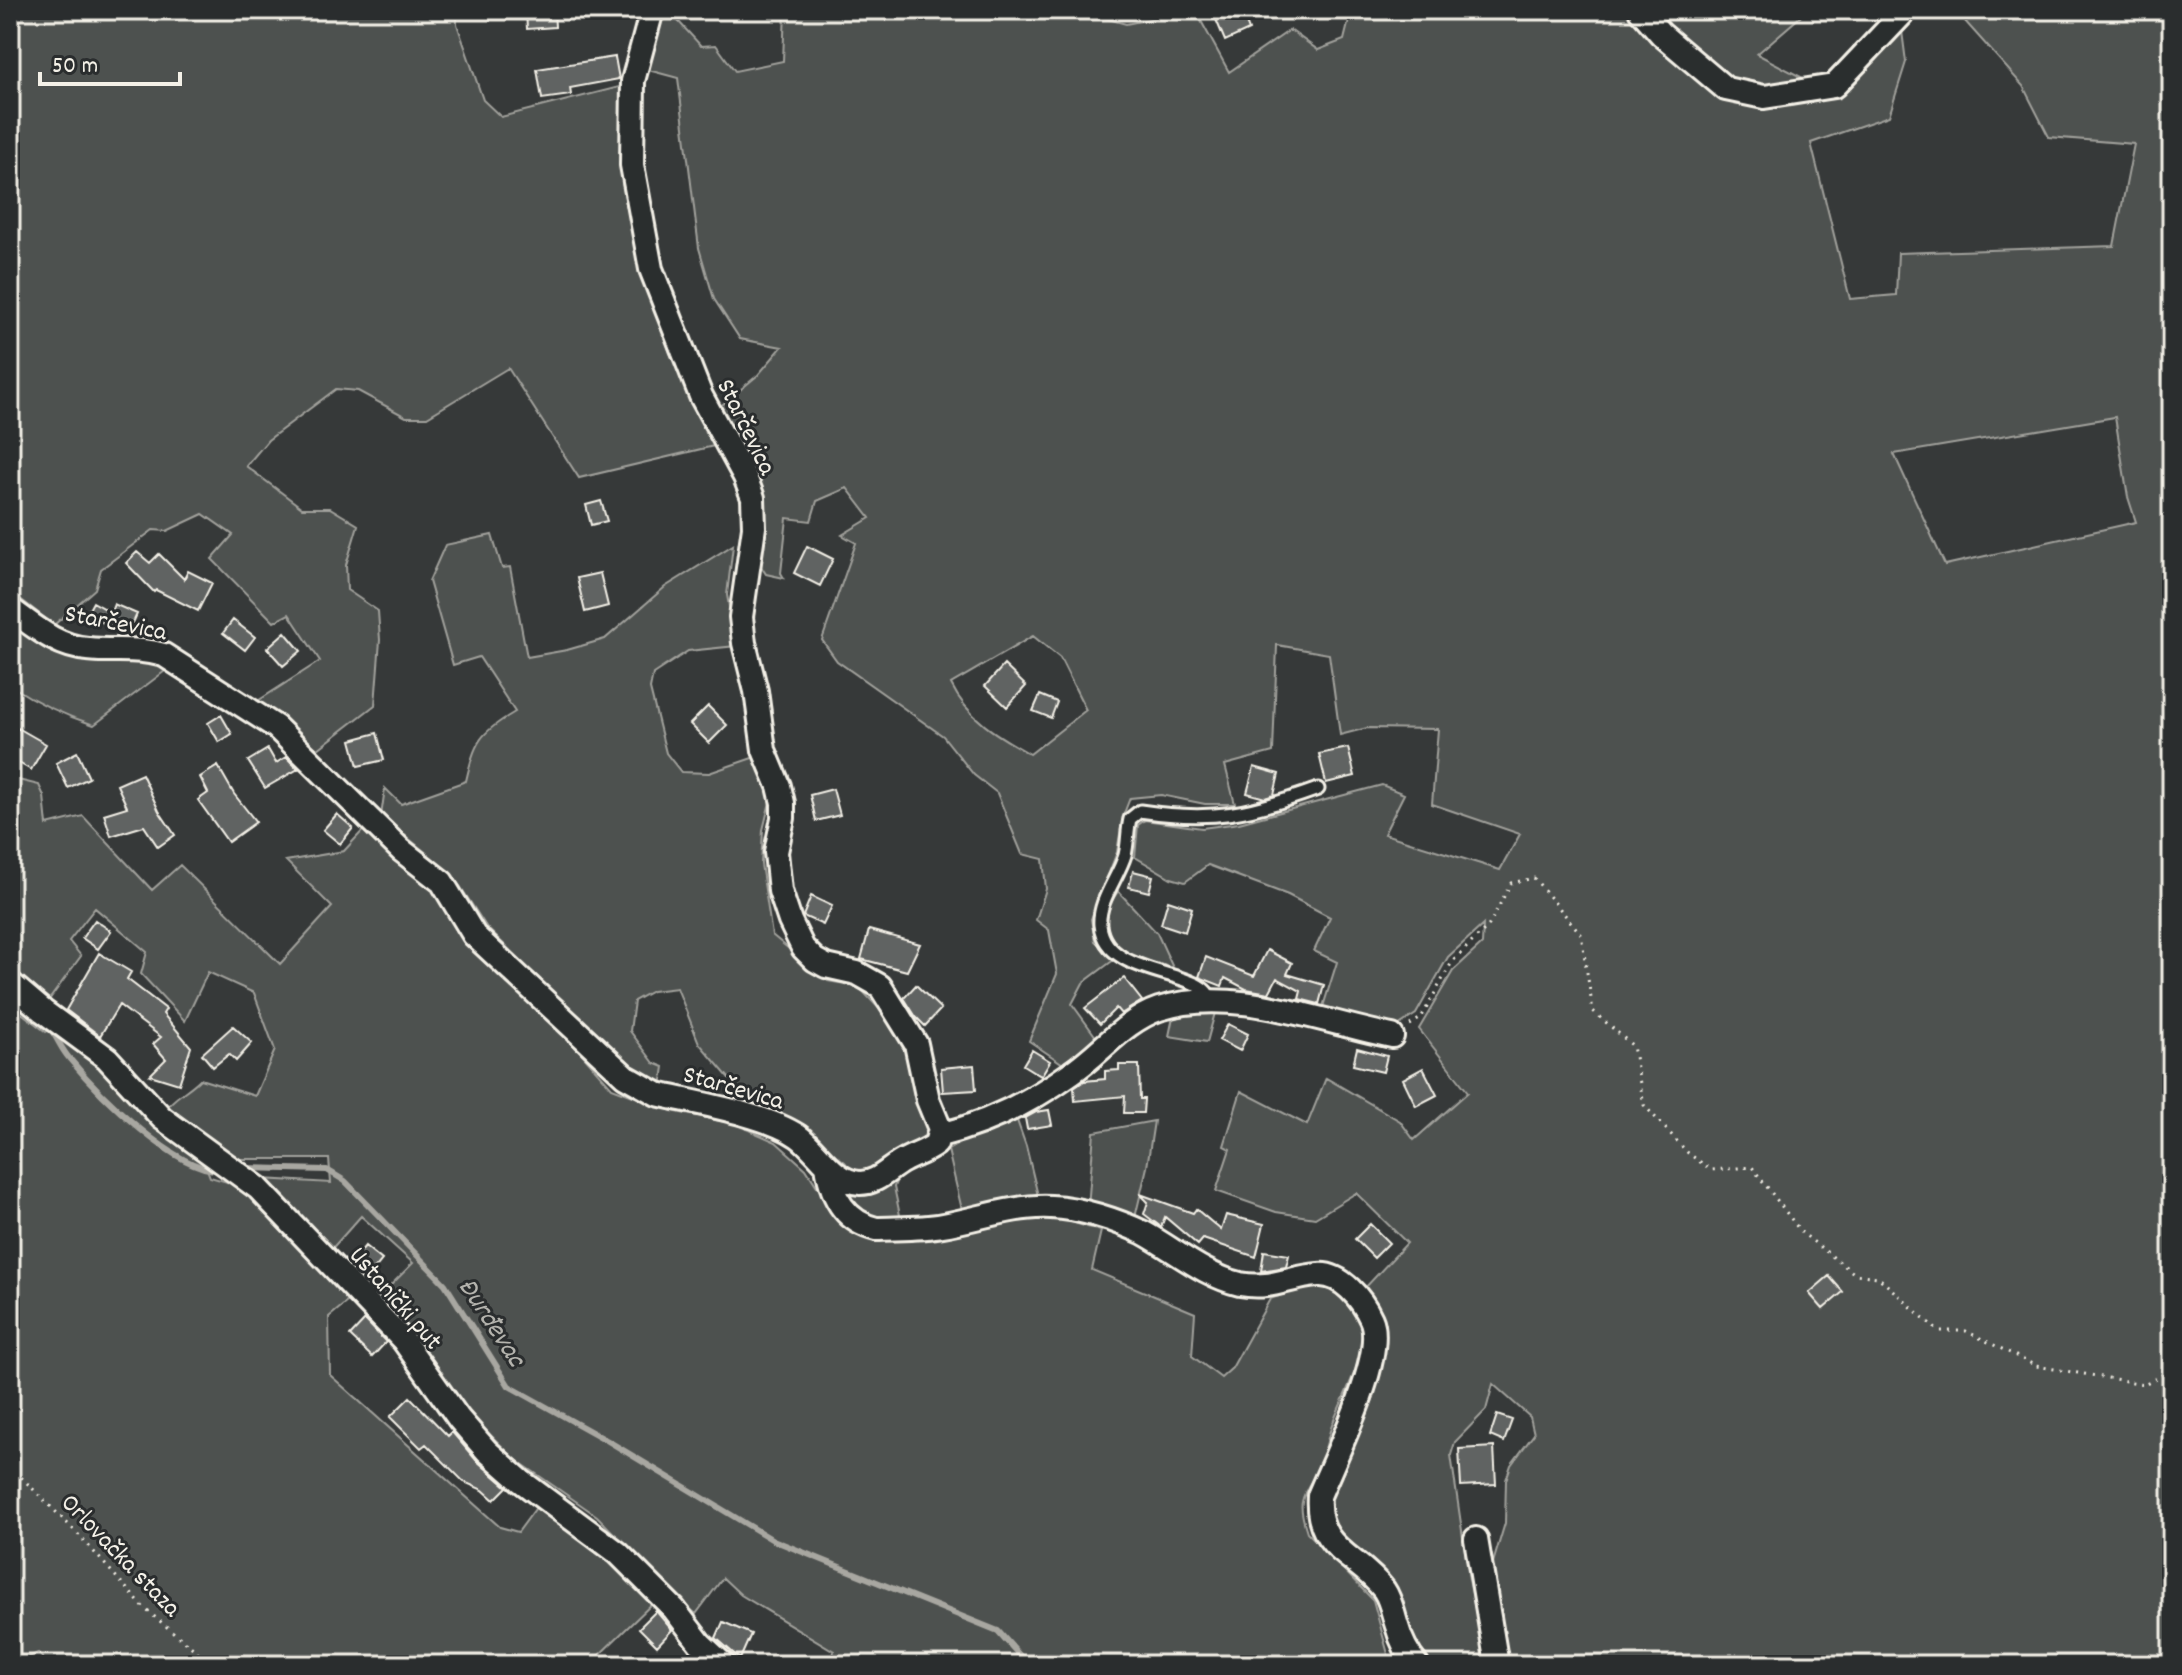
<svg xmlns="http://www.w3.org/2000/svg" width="2182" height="1675" viewBox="0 0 2182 1675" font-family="Dekko,sans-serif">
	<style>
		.green { fill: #4e514f; stroke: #a1a19c; stroke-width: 2; fill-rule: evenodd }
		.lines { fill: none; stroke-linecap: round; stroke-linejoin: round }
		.stream { stroke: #a8a7a1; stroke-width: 6 }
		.building { fill: #616362; stroke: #f4f1e8; stroke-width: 2 }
		.service-casing { stroke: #f4f1e8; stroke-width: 17 }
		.minor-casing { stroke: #f4f1e8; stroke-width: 28 }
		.path { stroke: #f4f1e8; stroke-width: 3; stroke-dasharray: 2 6; stroke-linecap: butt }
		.service { stroke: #2a2d2e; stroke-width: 11 }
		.minor { stroke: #2a2d2e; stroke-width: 22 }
		.labels { text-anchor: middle; stroke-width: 6; stroke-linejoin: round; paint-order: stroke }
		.street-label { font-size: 26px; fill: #f4f1e8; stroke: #2a2d2e }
		.water-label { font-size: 28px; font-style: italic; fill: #b4b3ad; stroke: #2a2d2e }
	</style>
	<rect width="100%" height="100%" fill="#363939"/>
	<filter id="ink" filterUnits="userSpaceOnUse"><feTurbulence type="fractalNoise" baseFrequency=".0125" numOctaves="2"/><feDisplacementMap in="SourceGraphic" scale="16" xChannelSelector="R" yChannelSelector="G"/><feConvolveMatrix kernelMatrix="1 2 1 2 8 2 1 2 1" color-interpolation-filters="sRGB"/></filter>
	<g filter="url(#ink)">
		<path class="green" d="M10,10h447v14l26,76 18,17 126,-32 -5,99 17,78 31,91 48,92 -139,33 -71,-110 -81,49h-21l-48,-26 -22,-2 -68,51 -22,26 56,42h28l28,17 -12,40 1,25 31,21 2,29 -5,65 -57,44 -65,-45 67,-43 -31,-47 -15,8 -62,-63 21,-24 -30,-21 -36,17 -14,-1 -52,39 -6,20 -41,36 -44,-34z
			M660,10h8l33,36 15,-1 19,26 48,-10 2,-51h291l50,14 69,-14 34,62 61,-42 28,20 26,-10 6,-24 19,-1v-5h439l-51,44 46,24 9,22 77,-62 13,-7 4,31 -17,54 -78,27 39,156 46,-4 2,-42 216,-7 20,-102 -85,-7 -26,-51 -68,-76h217v1655h-664l-19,-89 16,-53 1,-43 5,-15 23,-31 -4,-17 -37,-33 -7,26 -31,32 -4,13 18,124 17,86h-55l-16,-16 -84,-123 -6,-32 54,-128 -16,-76 44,-47 -51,-50 -41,25 -39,-6 -60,-21 14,-42 -6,-3 17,-55 66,34 19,-47 74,43 14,19 54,-48 -49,-63 34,-58 29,-27 1,-19 -35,32 -32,57 -26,17 -69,-18 16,-51 -23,-11 16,-34 -42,-22 -80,-30 -23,17 -14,-4 -36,-21 3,-32 7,-5 57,8 37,-5 143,-38 22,9 -20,40 116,36 20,-36 -88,-30 6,-75 -71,-1 -27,7 -11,-81 -52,-9 -4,107 -48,13 10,39h-30l-44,-9 -31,3 -7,18 -6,36 -26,67 4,22 20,18 -32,24 -11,21 27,37 -30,27 -40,-27 28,-67 -8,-44 -13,-10 10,-31 -3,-30 -21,-5 -25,-61 -23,-18 -31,-39 -106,-75 -15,-21 34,-97 -14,-8 28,-17 -23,-30 -30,13 -6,20 -24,-3 -6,55 3,5 -18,-4 -6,-9 5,-34 -2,-22 -46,-100 41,-34 24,-28 -42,-8 -26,-40 -15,-51 -21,-170 -30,-8zM2115,417l13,80 8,25 -191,43 -51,-111zM1033,636l27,22 26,52 -56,44c-32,-18 -62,-35 -79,-70z
			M492,535l10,33 8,-1 17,90 40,-7 38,-11 60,-52 68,-42 -6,50 9,51 -48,5 -35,23 -3,15 16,64 15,19 28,1 49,-17 15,34 -10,40 -2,34 11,71 56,46 30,5 38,41 14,24 18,78 -9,15 -40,24 -17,5 -10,-2 -7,-9 -46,-34 -79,-25 20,-12 -41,-48 -22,-55 -25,3 -18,10 -4,30 24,32 10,4 -3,20 -22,-12 -152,-147 -27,-42 -25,-26 -54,-44 4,-28 16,16 65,-23c9,-39 13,-48 49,-69l-36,-55 -26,8 -24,-84 16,-36z
			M10,623c14,11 30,26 47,31 37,9 76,3 112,14l-75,57c-31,-10 -57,-22 -84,-40z
			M10,778l29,7 5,11 3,29 36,-9 69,74 28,-25 100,99 52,-57 -46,-46 58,-10 23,-25 27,34 43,29 175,199 60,23 63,13 41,18 30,27 28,44 18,13 178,-9 28,1 43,13 -9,39 103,43 -3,43 29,22 11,-10 38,-69c13,-4 27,-11 41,-12 26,-2 51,22 52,49 0,27 -23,66 -32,92 -4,11 -6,24 -10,35 -5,13 -17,26 -19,39 -2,9 2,21 5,30l66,68 18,65h-561l4,-14 -93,-56 -18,-17 -27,36 -28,-25 -71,-73 -82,-57 -41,-40 -61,-83 -37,-36 37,-37 -52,-47 -33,37 -67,-74 70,4 -2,-24h-91l-74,-48c10,-15 23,-19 36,-32l55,17 20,-46 -21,-57 -46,-21 -23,49 -44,-47 6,-22 -52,-44 -26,33 12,15 -35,48 -26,-22 -10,-22z
			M1118,891l39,42 17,37c-27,-7 -52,-11 -66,-37 -3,-6 -5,-12 -3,-19 3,-8 9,-16 13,-23z
			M10,1004l36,28 10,-7 147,134 7,18 38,11 105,109 -24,20 1,58 170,152 18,5 20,-27 119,94 -62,60 8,6h-554l-11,-12 -28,12z
			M1216,1009l-9,33 -38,-6 4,-19z
			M1014,1112l12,34 13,54 -77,10 -14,-60z
			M1154,1121l-7,46 -13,55 -46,-14 6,-76z
			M900,1172l-6,15 7,33c-32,0 -37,-1 -58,-25l2,-8z"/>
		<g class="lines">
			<path class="stream" d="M49,1027c8,10 12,22 20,31 28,34 109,117 154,112
				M242,1168l85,2 18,11 100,103 64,102 99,55 165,99 225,91 30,34"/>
		</g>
		<path class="building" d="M526,10h28l1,17 -28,2z
			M1212,10h29l8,20 -24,11z
			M615,57l4,22 -49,9 1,7 -29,4 -5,-30z
			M601,501l6,20 -16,4 -5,-20z
			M807,546l26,13 -13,27 -26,-13z
			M137,552l13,11 9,-9 25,25 4,-8 24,12 -14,28 -42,-21 -2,2 -28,-29z
			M600,573l8,33 -23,6 -8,-34z
			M93,602l18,10 3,-8 23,10 -9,20 -42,-19z
			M233,620l22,17 -10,13 -22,-17z
			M285,632l16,19 -18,15 -16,-18z
			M1004,665l22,21 -19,21 -22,-21z
			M1040,695l17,7 -6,16 -18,-7z
			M708,706l19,19 -18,18 -19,-19z
			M221,715l11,19 -13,8 -11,-19z
			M18,728l28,16 -15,26 -21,-12v-16z
			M377,733l7,27 -26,6 -7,-26z
			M1348,748l7,28 -29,7 -7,-29z
			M268,749l8,14 10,-6 12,12 -33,19 -17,-27z
			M77,752l12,26 -21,10 -12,-25z
			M218,766l16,28 22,28 -28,20 -30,-42 10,-7 -8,-16z
			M1254,767l25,7 -5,21 -9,3 -18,-5z
			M142,774l17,37 16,24 -17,12 -14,-21 -33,10 -7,-22 23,-7 -10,-22z
			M833,789l7,26 -24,6 -6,-26z
			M337,814l16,14 -13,16 -17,-14z
			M1133,871l20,5 -4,16 -20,-5z
			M811,896l21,10 -9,19 -20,-9z
			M1168,900l24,8 -7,24 -24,-8z
			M95,920l16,11 -13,18 -16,-11z
			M869,930l51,14 -13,27 -46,-12z
			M1267,950l25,13 -5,11 37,11 -5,19 -20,-5 2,-8 -24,-13 -8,15 -23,-4 -21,-11 -3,8 -23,-9 7,-20 48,19z
			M99,953l32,19 -4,7 39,30 -3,5 28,33 -12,37 -29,-9 16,-16 -13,-15 8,-7 -42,-32 -19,31 -34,-26z
			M1124,978l18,23 -21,13 -5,-6 -16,16 -15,-16z
			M916,985l25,24 -16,17 -9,-9 -12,-19z
			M1228,1024l20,10 -8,17 -21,-11z
			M233,1026l19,17 -16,18 -7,-7 -16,13 -11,-13z
			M1357,1048l30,8 -4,16 -30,-7z
			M1032,1050l18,11 -9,15 -18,-11z
			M974,1065l2,25 -33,2 -2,-24z
			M1119,1065h20l1,34h4l-1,14h-19l1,-17 -50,5 -1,-13 10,-7 21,-2v-8l14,-1z
			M1423,1068l14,27 -21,11 -13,-27z
			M1049,1110l3,15 -25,4 -2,-11 11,-6z
			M1140,1194l53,19 3,-4 25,21 5,-15 38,9 -8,33 -53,-18 -5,6 -33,-28 -4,10 -17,-13 4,-12z
			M1370,1224l19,19 -15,15 -19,-19z
			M365,1246l17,14 -13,16 -17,-14z
			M1264,1251l25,4 -3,12 -25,4z
			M1829,1276l14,16 -20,17 -14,-16z
			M365,1320l21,22 -14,15 -22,-21z
			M410,1397l38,39 4,-4 24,28 31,27 -13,13 -11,-10 -19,-8 -38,-38 -5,4 -31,-31z
			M1497,1415l15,5 -8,22 -14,-6z
			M1494,1447l2,37 -35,2 -2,-37z
			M656,1611l16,19 -15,16 -18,-18z
			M723,1622l28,12 -11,25 -24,-21z"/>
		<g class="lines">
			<defs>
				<path id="service" d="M1211,1001c-6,-34 -105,-21 -111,-76 -2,-24 18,-47 25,-70 3,-12 2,-24 5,-36l10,-8c73,11 109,3 178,-22"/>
				<path id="minor" d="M1640,10l21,24 65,55 38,8 70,-11 72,-76
					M10,609c24,17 47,38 78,40 26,3 50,-2 76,6l112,72 125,123 41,32 32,53 151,141 32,18c39,9 108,20 141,42 19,13 35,46 62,47 18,0 28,-14 43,-22 11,-6 23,-9 33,-17l4,-15 -12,-29 -12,-56 -36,-58 -23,-13 -31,-7 -11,-6 -12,-12 -13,-27 -10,-30 -4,-39 7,-34v-15l-4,-17 -15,-36 -8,-59 -12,-48 -3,-26 13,-90 -1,-29 -8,-21 -44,-81 -50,-127 -19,-104 1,-84 19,-71
					M10,983l33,28 64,47 55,60 96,70 145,152 56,79 28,32 34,30 97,72 56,56 26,34 24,22
					M940,1135c46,-11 92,-34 131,-62 30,-20 53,-52 88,-64 72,-24 162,13 233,27
					M827,1165c4,30 17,56 49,64 22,-1 45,0 67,-4 35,-6 72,-20 108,-18 29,1 66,13 93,26 31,17 61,43 96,51 32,6 49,-7 78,-9 23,-2 44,24 53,44 16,35 -37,140 -52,177 -4,54 38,58 65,94 7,10 9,24 13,36 4,15 10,27 20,39
					M1476,1539l21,126"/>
			</defs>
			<use href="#service" class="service-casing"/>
			<use href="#minor" class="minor-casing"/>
			<path class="path" d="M1410,1025l11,-7 31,-56 37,-37 22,-42 23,-5 47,56 12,77 40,35 11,59 44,48 23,17 41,-3 49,65 54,42 23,3 60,54h28l70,35 108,18 28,-14
				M10,1466l67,67 68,76 60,49 4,7"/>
			<use href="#service" class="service"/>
			<use href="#minor" class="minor"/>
		</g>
	</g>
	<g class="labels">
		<g class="street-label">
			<text transform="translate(748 426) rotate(64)" y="9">Starčevica</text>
			<text transform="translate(116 621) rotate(11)" y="9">Starčevica</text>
			<text transform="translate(734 1086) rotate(16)" y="9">Starčevica</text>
			<text transform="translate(397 1297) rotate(49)" y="9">Ustanički put</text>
			<text transform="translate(122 1554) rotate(46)" y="9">Orlovačka staza</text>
		</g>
		<g class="water-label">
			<text transform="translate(494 1321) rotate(57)" y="10">Đurđevac</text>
		</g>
	</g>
	<rect width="2182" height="1675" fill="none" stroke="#2a2d2e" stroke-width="40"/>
	<rect x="20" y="20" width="2142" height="1635" fill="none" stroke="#f4f1e8" stroke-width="3" filter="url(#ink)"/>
	<path d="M40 72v12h140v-12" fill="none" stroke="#f4f1e8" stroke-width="4"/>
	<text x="52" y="72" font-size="24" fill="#f4f1e8" stroke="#2a2d2e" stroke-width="6" paint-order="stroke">50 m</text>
</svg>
